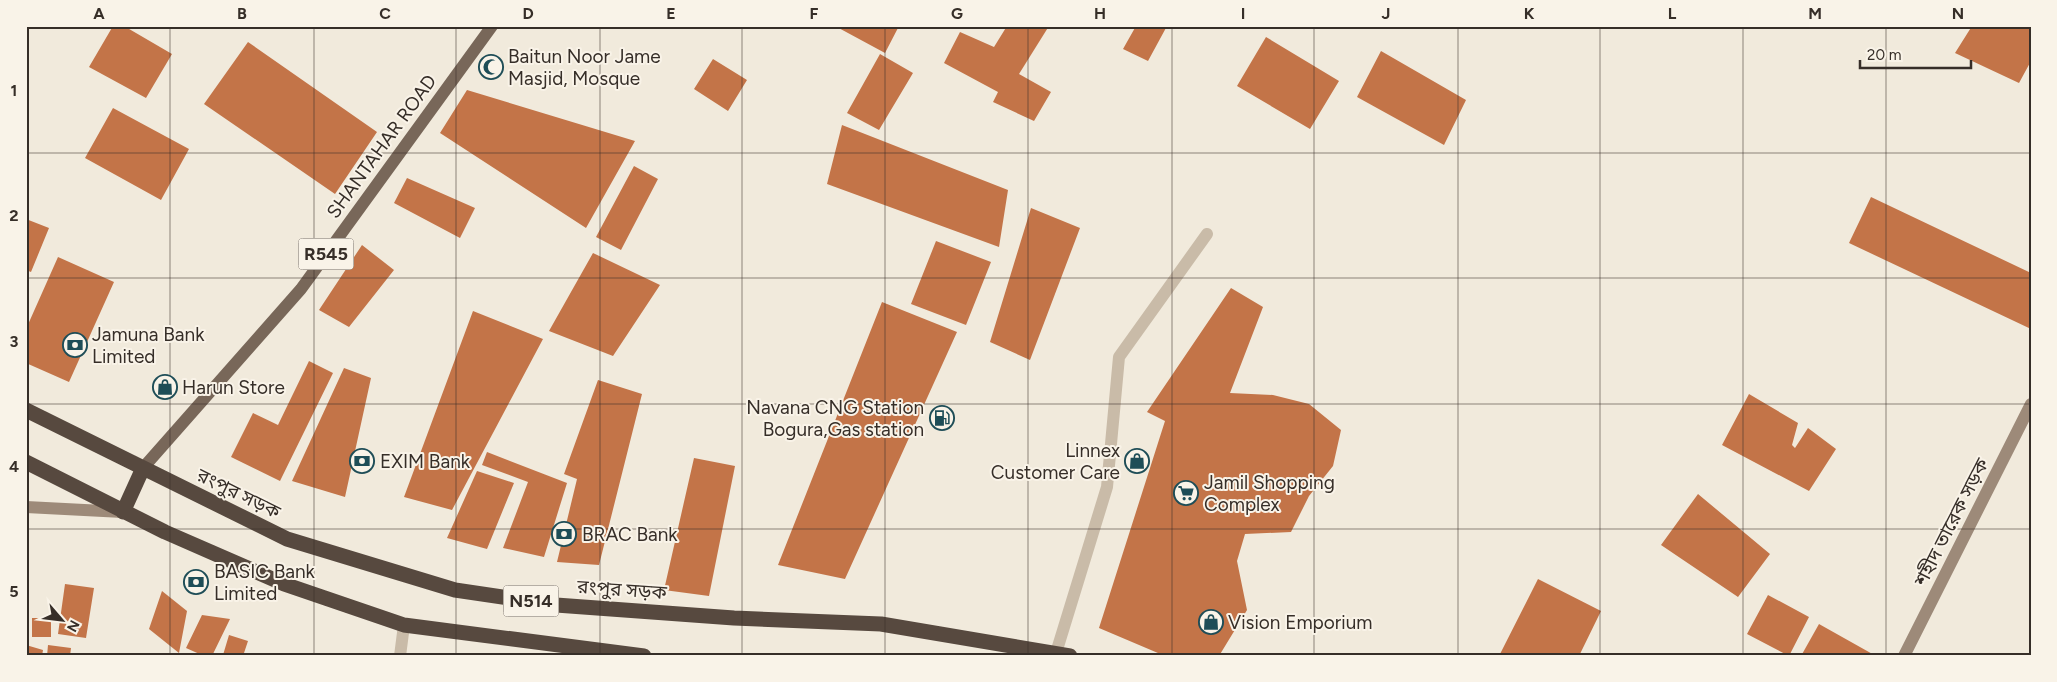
<svg xmlns="http://www.w3.org/2000/svg" width="2057" height="682" viewBox="0 0 2057 682" font-family="Figtree,'Noto Sans Bengali',sans-serif">
	<style>
		.building { fill: #c37448 }
		.lines { fill: none; stroke-linecap: round; stroke-linejoin: round }
		.lane { stroke: #c9bba8; stroke-width: 12 }
		.secondary { stroke: #9d8a79; stroke-width: 12 }
		.primary { stroke: #786759; stroke-width: 12 }
		.highway { stroke: #57493f; stroke-width: 15 }
		.grid { fill: none; stroke: #362e28; stroke-width: 1; stroke-opacity: 0.55 }
		.labels { text-anchor: middle; stroke-width: 4; stroke-linejoin: round; paint-order: stroke }
		.shield { fill: #f9f3e8; stroke: #706962; stroke-width: 1 }
		.shield-label { font-size: 18px; font-weight: bold; fill: #362e28 }
		.poi-label { font-size: 19px; fill: #362e28; stroke: #f9f3e8; text-anchor: start }
		.street-label { font-size: 19px; fill: #362e28; stroke: #f9f3e8 }
		.neatline { fill: none; stroke: #362e28; stroke-width: 2 }
		.grid-label { font-size: 16px; text-anchor: middle; font-weight: bold; fill: #362e28 }
	</style>
	<rect width="100%" height="100%" fill="#f1eadc"/>
	<path class="building" d="M113,26h11l48,28 -26,44 -57,-31z
		M835,26h64l-14,27z
		M1007,26h42l-30,48 32,18 -17,29 -41,-19 5,-10 -54,-29 16,-31 34,15z
		M1136,26h31l-19,35 -25,-12z
		M1972,26h59v35l-12,22 -64,-30z
		M1266,37l73,44 -29,48 -73,-43z
		M248,42l129,90 -42,62 -131,-90z
		M1381,51l85,49 -22,45 -87,-48z
		M880,54l33,19 -34,57 -32,-17z
		M713,59l34,21 -19,31 -34,-22z
		M467,90l168,51 -49,87 -146,-95z
		M113,108l76,41 -28,51 -76,-42z
		M842,125l166,65 -9,57 -172,-63z
		M634,166l24,13 -37,71 -25,-13z
		M407,178l68,30 -15,30 -66,-35z
		M1871,197l160,76v56l-182,-86z
		M1031,208l49,20 -50,132 -40,-18z
		M26,219l23,9 -18,44 -5,-2z
		M936,241l55,21 -25,63 -55,-21z
		M362,245l32,25 -45,57 -30,-17z
		M593,253l67,32 -47,71 -64,-25z
		M58,257l56,25 -45,100 -43,-19v-34z
		M1231,288l32,19 -33,86 43,2 36,9 32,26 -8,36 -24,30 -18,36 -46,2 -8,27 10,49 -28,46h-54l-66,-28 66,-207 -18,-9z
		M882,302l75,30 -112,247 -67,-14z
		M473,311l70,28 -91,171 -48,-13z
		M309,361l24,12 -53,108 -49,-24 22,-44 25,12z
		M344,368l27,10 -26,119 -53,-16z
		M598,380l44,14 -43,171 -42,-3 20,-83 -13,-5z
		M1749,394l49,29 -6,22 3,3 13,-20 28,21 -27,42 -87,-46z
		M487,452l80,31 -23,74 -41,-9 25,-66 -46,-17z
		M694,458l41,8 -26,130 -45,-6z
		M477,471l37,12 -27,66 -40,-11z
		M1698,494l72,60 -32,43 -77,-52z
		M1538,579l63,32 -22,45h-80z
		M65,584l29,4 -8,50 -28,-4z
		M162,591l25,20 -8,42 -30,-24z
		M1768,595l41,22 -20,39 -42,-22z
		M202,615l28,4 -18,37h-8l-18,-8z
		M32,618h19v19h-19z
		M1819,624l57,32h-75z
		M229,635l19,6 -5,15 -20,-1z
		M26,645l17,5 -1,6h-16z
		M48,645l23,3 -1,8h-23z"/>
	<g class="lines">
		<path class="lane" d="M1056,653l51,-166 12,-130 88,-123
			M400,656l4,-31"/>
		<path class="secondary" d="M26,507l97,5
			M1904,656l127,-252"/>
		<path class="primary" d="M143,468l158,-179 191,-263"/>
		<path class="highway" d="M26,410l261,129 168,51 101,15 178,13 147,6 189,32
			M26,462l139,70 119,52 120,41 240,31
			M123,512l20,-44"/>
	</g>
	<path class="grid" d="M170,26v630M314,26v630M456,26v630M600,26v630M742,26v630M885,26v630M1028,26v630M1172,26v630M1314,26v630M1458,26v630M1600,26v630M1743,26v630M1886,26v630M26,153h2005M26,278h2005M26,404h2005M26,529h2005"/>
	<defs>
		<symbol id="mosque-ring" viewBox="-11 -11 22 22"><circle r="9.5" fill="#f9f3e8" stroke="#1e4d57" stroke-width="1.5"/><path d="M3.5-4.9A6 6 0 1 0 3.5 4.9A5 5 0 1 1 3.5-4.9Z" fill="#1e4d57"/></symbol>
		<symbol id="bank-ring" viewBox="-11 -11 22 22"><circle r="9.5" fill="#f9f3e8" stroke="#1e4d57" stroke-width="1.5"/><path d="M-6-4H6V4H-6ZM0-2.3a2.3 2.3 0 1 0 0 4.6a2.3 2.3 0 1 0 0-4.6Z" fill="#1e4d57"/></symbol>
		<symbol id="shop-ring" viewBox="-11 -11 22 22"><circle r="9.5" fill="#f9f3e8" stroke="#1e4d57" stroke-width="1.5"/><path d="M-5-2.5h2.3a2.7 3.5 0 0 1 5.4 0H5L5.5 6h-11ZM-1.5-2.5h3a1.5 2.3 0 0 0-3 0Z" fill="#1e4d57"/></symbol>
		<symbol id="fuel-ring" viewBox="-11 -11 22 22"><circle r="9.5" fill="#f9f3e8" stroke="#1e4d57" stroke-width="1.5"/><path d="M-5.5-6h7V0h2V4h1.3V-2.5L3-4.5l.8-.8L6-3V5H2.5V1h-1V6h-7ZM-4.2-4.7v3.2H.2V-4.7Z" fill="#1e4d57"/></symbol>
		<symbol id="supermarket-ring" viewBox="-11 -11 22 22"><circle r="9.5" fill="#f9f3e8" stroke="#1e4d57" stroke-width="1.5"/><path d="M-6-5.5h2.5l.6 2H6L4.5 2H-2.5L-4.4-4H-6ZM-1.5 3.2a1.3 1.3 0 1 0 .1 0ZM3 3.2a1.3 1.3 0 1 0 .1 0Z" fill="#1e4d57"/></symbol>
	</defs>
	<g fill-rule="evenodd">
		<use href="#mosque-ring" x="477" y="53" width="28" height="28"/>
		<use href="#bank-ring" x="61" y="331" width="28" height="28"/>
		<use href="#shop-ring" x="151" y="373" width="28" height="28"/>
		<use href="#fuel-ring" x="928" y="404" width="28" height="28"/>
		<use href="#bank-ring" x="348" y="447" width="28" height="28"/>
		<use href="#shop-ring" x="1123" y="447" width="28" height="28"/>
		<use href="#supermarket-ring" x="1172" y="479" width="28" height="28"/>
		<use href="#bank-ring" x="550" y="520" width="28" height="28"/>
		<use href="#bank-ring" x="182" y="568" width="28" height="28"/>
		<use href="#shop-ring" x="1197" y="608" width="28" height="28"/>
	</g>
	<g class="labels">
		<g class="shield">
			<rect x="298.5" y="238.5" width="55" height="31" rx="4"/>
			<rect x="503.5" y="585.5" width="55" height="31" rx="4"/>
		</g>
		<g class="shield-label">
			<text x="326" y="260">R545</text>
			<text x="531" y="607">N514</text>
		</g>
		<g class="poi-label">
			<text x="508" y="63">Baitun Noor Jame<tspan x="508" dy="22">Masjid, Mosque</tspan></text>
			<text x="92" y="341">Jamuna Bank<tspan x="92" dy="22">Limited</tspan></text>
			<text x="182" y="394">Harun Store</text>
			<text x="924" y="414" text-anchor="end">Navana CNG Station<tspan x="924" dy="22">Bogura,Gas station</tspan></text>
			<text x="1120" y="457" text-anchor="end">Linnex<tspan x="1120" dy="22">Customer Care</tspan></text>
			<text x="380" y="468">EXIM Bank</text>
			<text x="1204" y="489">Jamil Shopping<tspan x="1204" dy="22">Complex</tspan></text>
			<text x="582" y="541">BRAC Bank</text>
			<text x="214" y="578">BASIC Bank<tspan x="214" dy="22">Limited</tspan></text>
			<text x="1228" y="629">Vision Emporium</text>
		</g>
		<g class="street-label">
			<text transform="translate(381 146) rotate(-54)" y="7">SHANTAHAR ROAD</text>
			<text transform="translate(239 493) rotate(26)" y="7">রংপুর সড়ক</text>
			<text transform="translate(1951 522) rotate(-63)" y="7">শহীদ তারেক সড়ক</text>
			<text transform="translate(622 589) rotate(4)" y="7">রংপুর সড়ক</text>
		</g>
	</g>
	<rect width="2057" height="682" fill="none" stroke="#f9f3e8" stroke-width="55"/>
	<g transform="translate(62 620) rotate(118)" stroke="#f9f3e8" stroke-width="4" paint-order="stroke">
	<path d="M0-4L9 19L0 12L-9 19Z" fill="#362e28"/>
	<text y="-8" font-size="14" font-weight="bold" text-anchor="middle" fill="#362e28">N</text>
	</g>
	<path d="M1860 60v8h111v-8" fill="none" stroke="#362e28" stroke-width="2.5"/>
	<text x="1867" y="60" font-size="15" fill="#362e28" stroke="#f9f3e8" stroke-width="4" paint-order="stroke">20 m</text>
	<rect x="28" y="28" width="2002" height="626" class="neatline"/>
	<g class="grid-label">
		<text x="99" y="19">A</text>
		<text x="242" y="19">B</text>
		<text x="385" y="19">C</text>
		<text x="528" y="19">D</text>
		<text x="671" y="19">E</text>
		<text x="814" y="19">F</text>
		<text x="957" y="19">G</text>
		<text x="1100" y="19">H</text>
		<text x="1243" y="19">I</text>
		<text x="1386" y="19">J</text>
		<text x="1529" y="19">K</text>
		<text x="1672" y="19">L</text>
		<text x="1815" y="19">M</text>
		<text x="1958" y="19">N</text>
		<text x="14" y="96">1</text>
		<text x="14" y="221">2</text>
		<text x="14" y="347">3</text>
		<text x="14" y="472">4</text>
		<text x="14" y="597">5</text>
	</g>
</svg>
